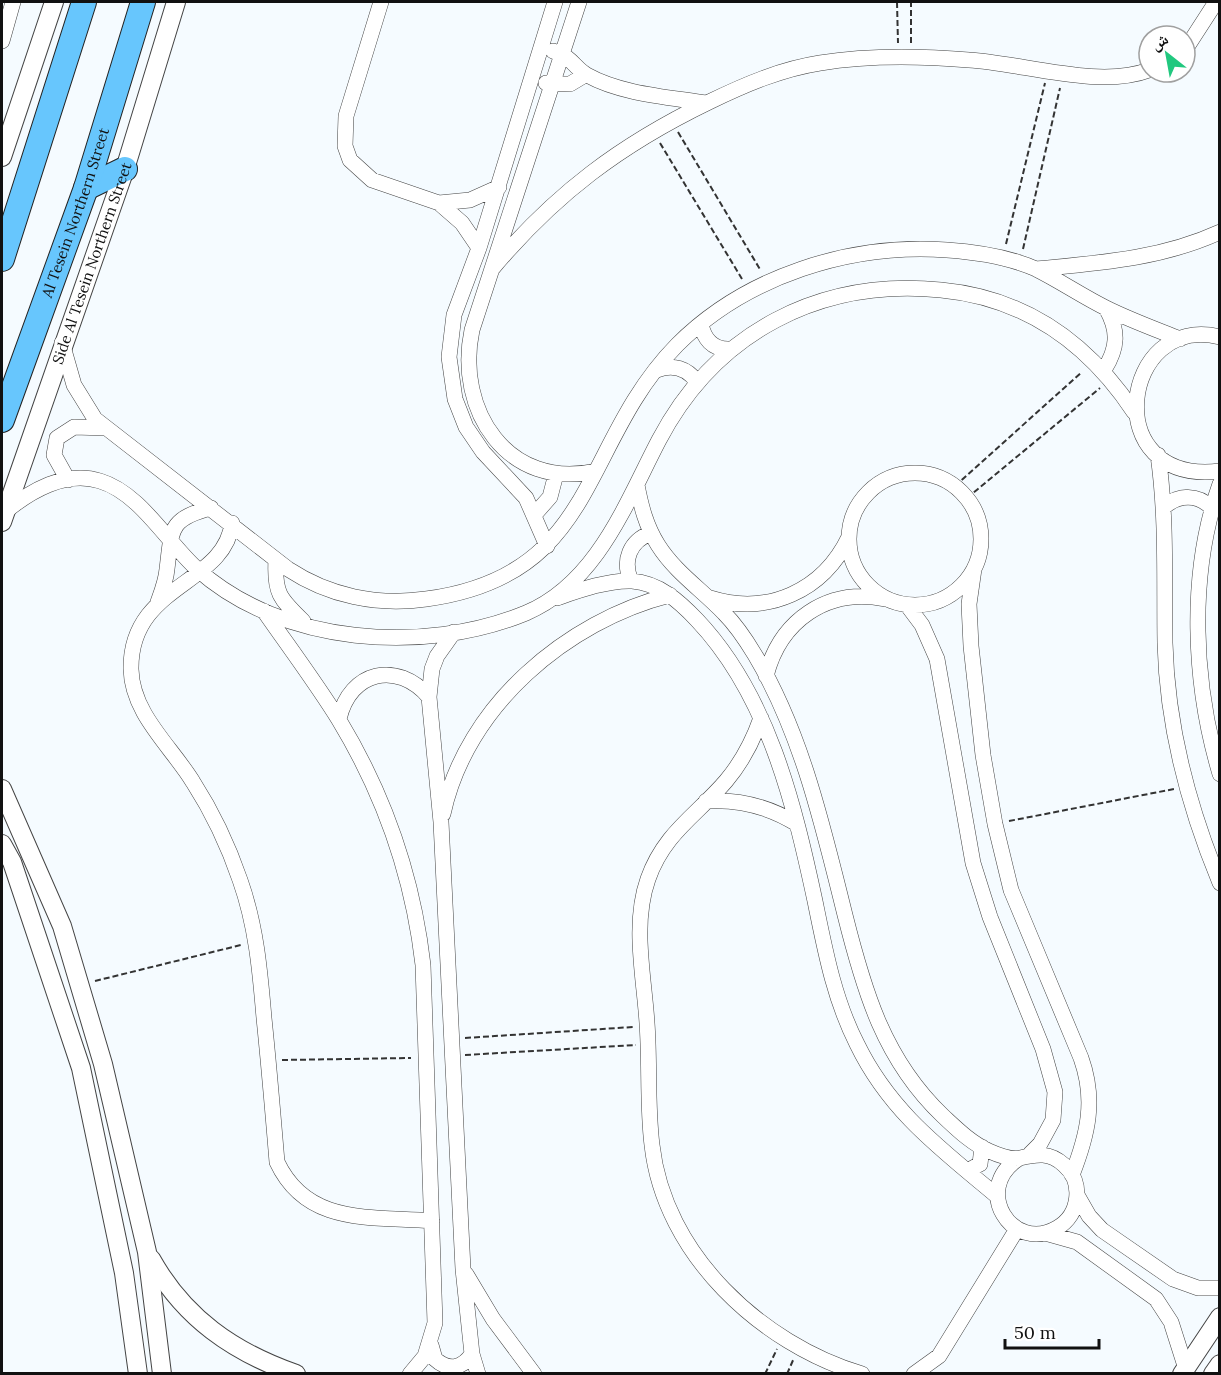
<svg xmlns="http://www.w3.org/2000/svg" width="1221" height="1375" viewBox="0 0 1221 1375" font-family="Lora,'Noto Naskh Arabic',serif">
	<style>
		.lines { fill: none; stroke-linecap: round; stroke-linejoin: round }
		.minor-casing { stroke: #444; stroke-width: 16 }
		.tertiary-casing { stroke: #444; stroke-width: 20 }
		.primary-casing { stroke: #222; stroke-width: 26 }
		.path { stroke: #333; stroke-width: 2; stroke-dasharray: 6 3; stroke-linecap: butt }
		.minor { stroke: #fff; stroke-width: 15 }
		.tertiary { stroke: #fff; stroke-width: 18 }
		.primary { stroke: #67c6fd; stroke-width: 24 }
		.labels { text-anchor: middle; stroke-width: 6; stroke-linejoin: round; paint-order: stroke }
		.street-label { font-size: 15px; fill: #111; stroke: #fff }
	</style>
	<rect width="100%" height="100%" fill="#f5fbff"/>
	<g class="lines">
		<defs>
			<path id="minor" d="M381,2l-35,114 -1,30 5,14 22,20 67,23 31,-3 29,-13
				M579,2l-107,328c-17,80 36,161 124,141
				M2,41l11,-39
				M1185,50l31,-48
				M553,51c20,6 21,17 34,24 34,19 81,22 119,28
				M546,83l24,1 15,-9
				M439,203l23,20 17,25
				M492,269c63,-75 128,-124 217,-167 35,-17 72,-33 111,-39 49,-8 100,-7 149,-3 53,3 130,29 180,10
				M1036,269c63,-6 125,-10 184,-37
				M701,324c3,15 11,25 27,25
				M1220,337c-99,-25 -123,149 0,134
				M62,343l12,42 21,34 193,150c41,27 89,37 138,30 173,-23 153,-154 251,-254 69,-69 173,-102 270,-95 29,2 62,7 89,19 24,12 46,27 70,39 24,12 49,21 74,31
				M657,370c16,-6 30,-2 40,12
				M1104,370c14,-22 15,-39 2,-62
				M1158,455c9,63 6,125 7,188 2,83 24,165 55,240
				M849 539a66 66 0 1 1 132 0a66 66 0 1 1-132 0Z
				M68,480l-14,-25 3,-17 17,-11 32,1
				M1220,484c-32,90 -27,199 0,290
				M637,485c4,21 9,41 21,60 17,27 44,45 66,68 12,12 22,27 31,42 47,79 68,172 90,260 19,76 39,145 98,201 14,13 28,27 46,35 9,4 22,9 31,7 17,-4 30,-6 44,7 20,17 16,50 -7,63 -45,26 -85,-39 -39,-69
				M1164,507c15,-13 34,-13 48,1
				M5,512c25,-21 61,-42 95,-31 40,12 67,61 97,88 85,76 227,86 329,44 71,-30 100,-110 133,-173 57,-108 161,-162 282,-150 85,8 147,53 193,122
				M535,514l15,-17 6,-23
				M232,523c-7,62 -102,61 -101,146 1,45 40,77 62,113 20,31 35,63 47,98 16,45 20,90 24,138 5,48 9,96 13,144 30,64 94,54 155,59
				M547,546l-21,-48 -43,-46 -17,-25 -11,-28 -6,-42 5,-42 25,-67 76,-246
				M276,560c-2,33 4,39 27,61
				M974,569l-5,35 2,42 12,109 12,69 16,66 70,168c15,42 7,76 -9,117
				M631,581c-9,-21 -1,-40 20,-48
				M557,598c23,-8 51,-18 75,-17 27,2 47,20 65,39 71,75 97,183 118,281 10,49 19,98 42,143 33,68 84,105 140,152
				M710,598c58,18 113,-7 139,-61
				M158,602c4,-11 8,-21 9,-33 5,-39 1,-50 44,-61
				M898,603l9,2 15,20 15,34 36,204 17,54 53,132 12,43 -2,28 -13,24 -10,10
				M264,611c25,36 52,72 75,109 46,76 74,158 84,245l12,358 -10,33 -15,18
				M454,632l-17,24 -5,13 -3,28 12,125 22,447 9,85 6,20
				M766,676c14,-55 61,-89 119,-77
				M761,718c-8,23 -19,44 -35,63 -29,34 -62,52 -78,98 -16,45 -4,97 -1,144 3,41 0,82 5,122 12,109 109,199 210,229
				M339,719c11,-48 58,-59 90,-22
				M706,801c33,-2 62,5 91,23
				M443,814c23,-108 124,-193 227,-219
				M967,1171l13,-7 2,-17
				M1077,1195l12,21 13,14 71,49 25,9h22
				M1045,1233l32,9 79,57 15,23 15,47
				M466,1274l27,45 41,55
				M431,1345l4,14c13,12 27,10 37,-5
				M914,1374l25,-18 78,-127"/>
			<g id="tertiary">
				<path d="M2,157l52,-155"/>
				<path id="s1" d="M2,522l123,-353 51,-167"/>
				<path d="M2,789l60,137 41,138 44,188 15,122"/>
				<path d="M2,844l10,18 69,206 43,205 14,101"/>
				<path d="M151,1259c33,59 82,93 145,115"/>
				<path d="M1182,1374l38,-57"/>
				<path d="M1213,1374l7,-10"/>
			</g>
			<g id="primary">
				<path d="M86,188l39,-19"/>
				<path d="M2,259l82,-257"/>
				<path id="s2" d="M2,420l84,-232 57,-186"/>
			</g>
		</defs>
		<use href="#minor" class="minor-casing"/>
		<use href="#tertiary" class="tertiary-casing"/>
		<use href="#primary" class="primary-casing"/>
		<path class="path" d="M897,2l1,41
			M911,43v-41
			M678,132l83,139
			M660,143l82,136
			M1006,244l39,-161
			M1023,249l37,-161
			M955,486l127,-114
			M967,498l133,-110
			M1009,821l165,-32
			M95,981l146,-36
			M465,1038l168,-11
			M465,1055l171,-10
			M282,1060l129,-2
			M765,1374l12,-25
			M787,1374l7,-16"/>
		<use href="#minor" class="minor"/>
		<use href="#tertiary" class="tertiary"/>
		<use href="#primary" class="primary"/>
	</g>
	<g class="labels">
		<g class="street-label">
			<text dy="5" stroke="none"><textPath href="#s2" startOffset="220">Al Tesein Northern Street</textPath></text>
			<text dy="5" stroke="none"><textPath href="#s1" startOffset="274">Side Al Tesein Northern Street</textPath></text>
		</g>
	</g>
	<rect width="1221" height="1375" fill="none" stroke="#111111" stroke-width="6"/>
	<g transform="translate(1167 54) rotate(329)"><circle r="28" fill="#ffffff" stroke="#a0a0a0" stroke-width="1.5"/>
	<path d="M0-4.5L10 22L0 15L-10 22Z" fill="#21c87f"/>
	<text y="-9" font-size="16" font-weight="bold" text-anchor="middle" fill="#111111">ش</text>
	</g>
	<path d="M1005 1339v9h94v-9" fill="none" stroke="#111111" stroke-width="3"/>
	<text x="1014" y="1339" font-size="18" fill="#111111" stroke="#ffffff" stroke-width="4.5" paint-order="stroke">50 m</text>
</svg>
